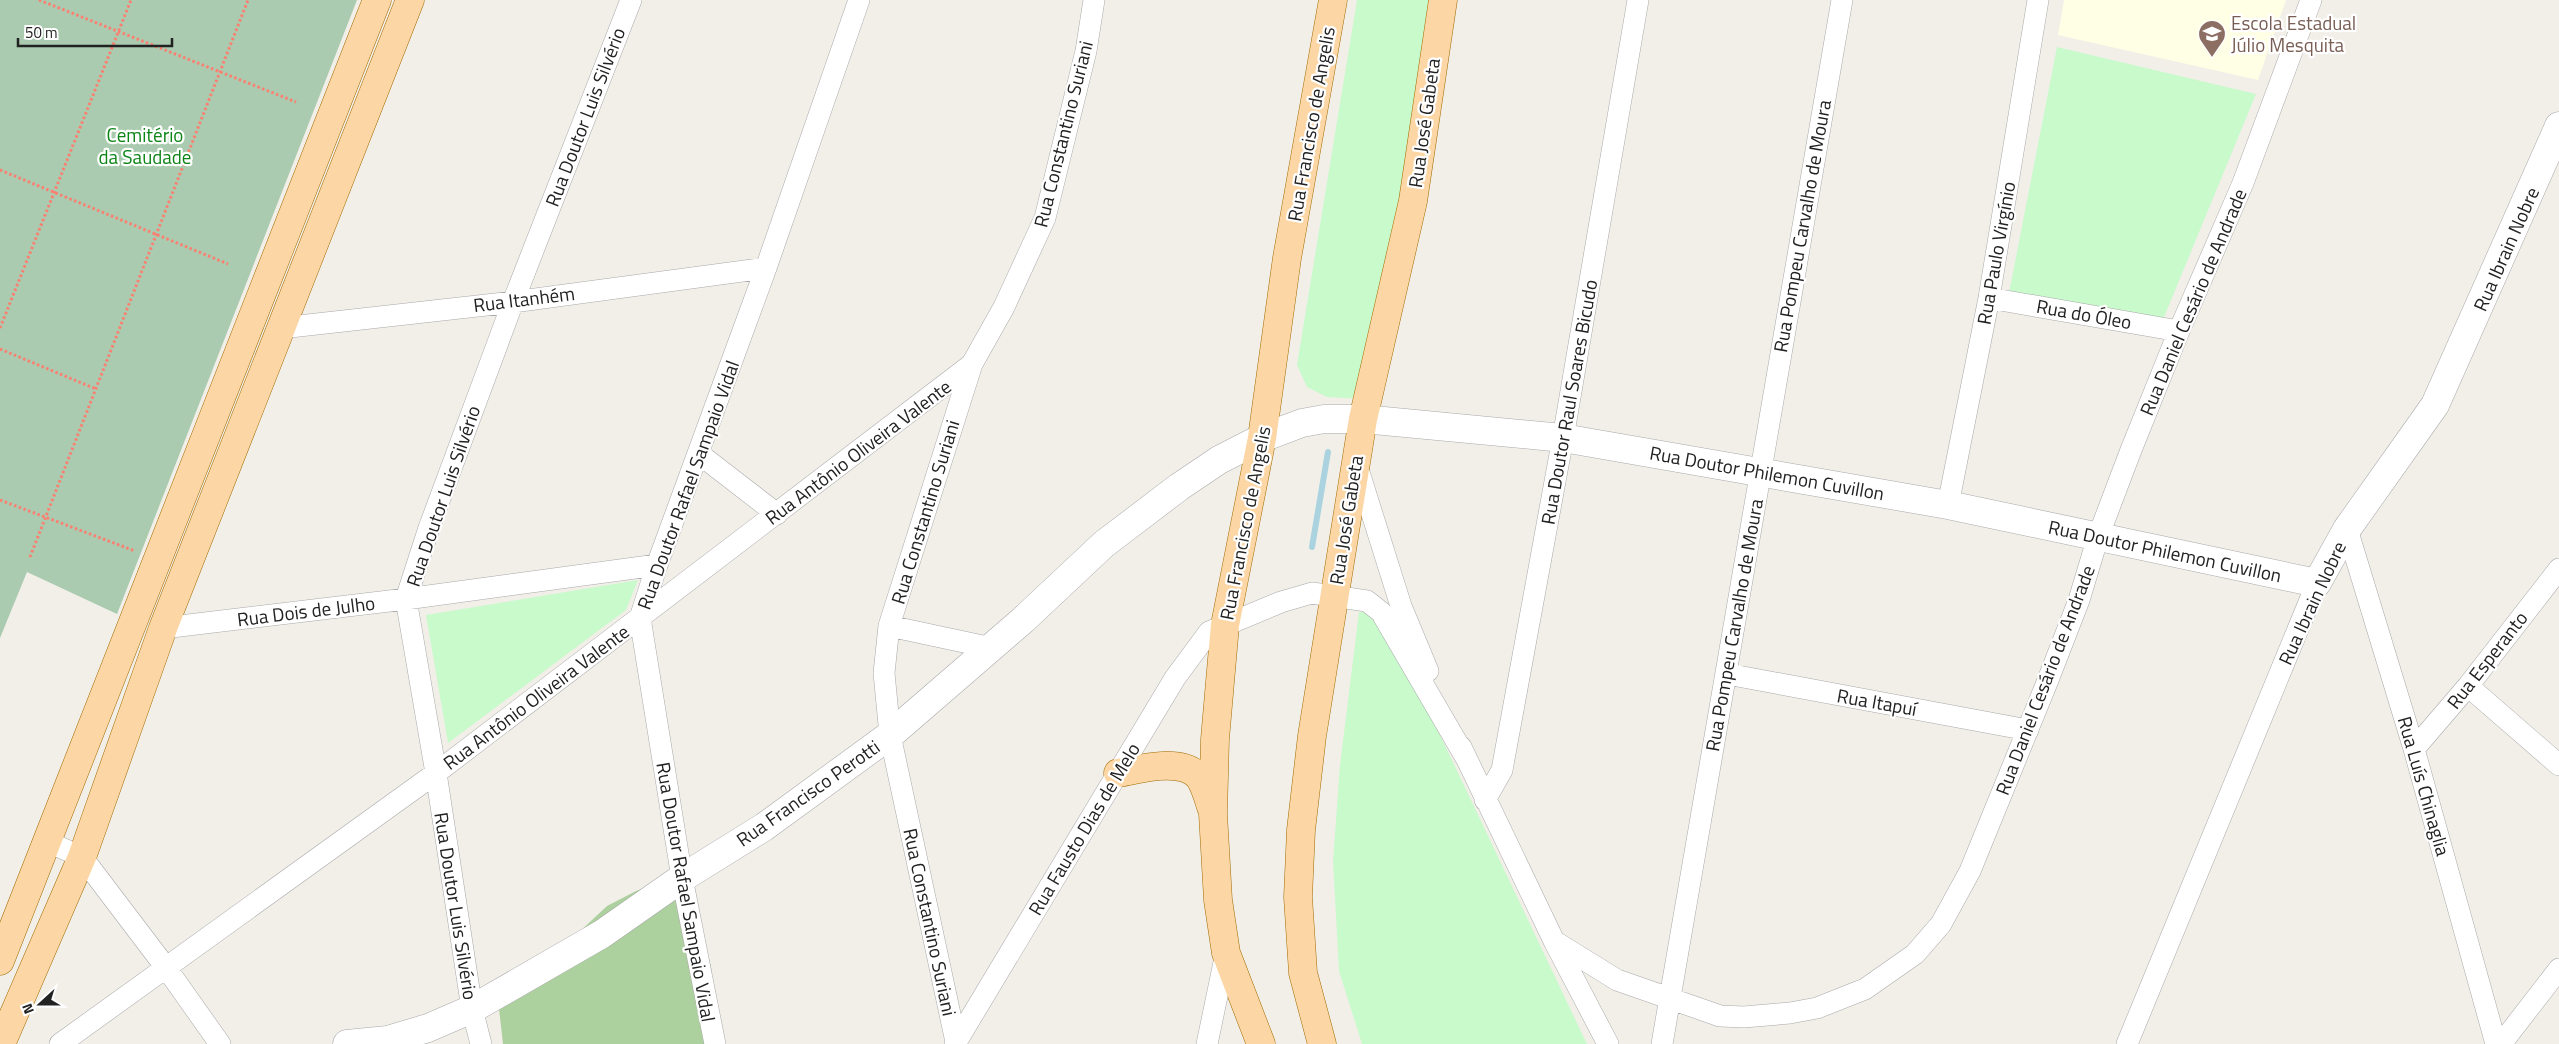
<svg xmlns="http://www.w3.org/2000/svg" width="2559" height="1044" viewBox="0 0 2559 1044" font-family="'Titillium Web',sans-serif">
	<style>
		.education { fill: #ffffe5 }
		.forest { fill: #add19e }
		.cemetery { fill: #aacbaf }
		.park { fill: #c8facc }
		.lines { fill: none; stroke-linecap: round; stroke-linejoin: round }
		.stream { stroke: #aad3df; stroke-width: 6 }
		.minor-casing { stroke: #a9a9a9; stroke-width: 22 }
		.tertiary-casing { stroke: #a9a9a9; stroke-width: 29 }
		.primary-casing { stroke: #a06b00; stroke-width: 29 }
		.path { stroke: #fa8072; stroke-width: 3; stroke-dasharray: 2.5 2.5; stroke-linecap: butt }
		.minor { stroke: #fff; stroke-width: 21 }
		.tertiary { stroke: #fff; stroke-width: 28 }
		.primary { stroke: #fcd6a4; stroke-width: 28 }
		.labels { text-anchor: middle; stroke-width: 4.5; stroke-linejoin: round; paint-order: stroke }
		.education-label { font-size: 19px; fill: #785e54; stroke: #fff; text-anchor: start }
		.street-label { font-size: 19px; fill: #222; stroke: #fff }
		.park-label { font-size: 19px; fill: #0c8416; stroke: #fff }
	</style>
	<rect width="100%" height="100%" fill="#f2efe9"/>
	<path class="education" d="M2064,0h222l-28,80 -200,-45z"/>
	<path class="forest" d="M666,880l36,51 9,36 9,77h-217l-5,-44 64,-52 45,-42 29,-15z"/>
	<path class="cemetery" d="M0,0h357l-240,614 -90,-42 -27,66z"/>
	<path class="park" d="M1357,0h78l-62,388 -10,11 -36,-2 -20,-10 -10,-22z
		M2057,47l199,47 -94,228 -154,-24z
		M638,580l-12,30 -178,133 -22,-128z
		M1359,612l13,1 20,21 195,410h-225l-23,-73 -6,-110 7,-96z"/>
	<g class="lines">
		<path class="stream" d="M1312,547l16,-95"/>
		<defs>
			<path id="minor" d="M1989,298l190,33
				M281,328l232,-26 253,-34
				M698,453l79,61
				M1357,466l44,140 27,65
				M1948,505l41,-207 49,-298
				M2347,529l67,220 82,295
				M889,626l103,22
				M163,628l243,-29 251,-34
				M1727,674l301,56
				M2468,686l91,79
				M1461,747l93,194 54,103
				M2414,749l54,-63 91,-117
				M1485,800l17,-30 61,-332 75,-438
				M48,842l34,15 85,112 53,75
				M1554,941l63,39 103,36 24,1 46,-4 27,-5 48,-19 50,-35 26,-30 29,-53 78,-191 31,-80 19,-63 33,-87 48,-119 64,-148 68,-183
				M956,1042l-66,-307 -6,-62 5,-47 83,-262 32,-57 41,-89 41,-167 8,-51
				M60,1044l376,-271 536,-409
				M481,1044l-9,-35 -36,-236 -30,-174 23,-71 84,-226 118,-302
				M715,1044l-33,-166 -42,-260 17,-53 109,-297 93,-268
				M955,1044l220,-366 34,-46 72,-30 31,-9 55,8 14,11 85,146
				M1207,1044l19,-91
				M1662,1044l180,-1044
				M2127,1044l190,-461
				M2501,1044l58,-75"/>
			<path id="tertiary" d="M347,1044l41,-4 40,-12 44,-19 130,-75 80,-56 82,-51 126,-92 133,-115 81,-76 75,-57 40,-27 43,-22 40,-15 22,-4h39l200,19 385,67 369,78 30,-54 88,-124 124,-279"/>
			<path id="primary" d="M1118,773c22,-4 64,-16 81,4 6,9 9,20 12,30
				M0,961l377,-961
				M1,1044l81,-187 81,-229 247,-628
				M1261,1044l-35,-91 -8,-53 -5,-86 2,-75 10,-114 37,-187 25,-180 46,-258
				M1322,1044l-19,-71 -5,-76 3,-67 11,-94 51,-317 50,-218 30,-201"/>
		</defs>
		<use href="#minor" class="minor-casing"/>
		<use href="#tertiary" class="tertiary-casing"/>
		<use href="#primary" class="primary-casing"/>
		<path class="path" d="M39,0l257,102
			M0,170l228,94
			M0,328l131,-328
			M0,349l96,40
			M0,500l135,51
			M30,557l218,-557"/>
		<use href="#minor" class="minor"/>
		<use href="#tertiary" class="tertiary"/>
		<use href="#primary" class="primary"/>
	</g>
	<defs>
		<symbol id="school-pin" viewBox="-11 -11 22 30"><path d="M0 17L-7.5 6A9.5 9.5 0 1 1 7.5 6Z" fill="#8d6e63" stroke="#fff"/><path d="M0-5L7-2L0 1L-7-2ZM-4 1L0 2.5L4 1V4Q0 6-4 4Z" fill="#fff"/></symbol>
	</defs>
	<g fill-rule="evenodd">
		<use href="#school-pin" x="2196" y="18" width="32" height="43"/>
	</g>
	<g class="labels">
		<g class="education-label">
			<text x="2231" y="30">Escola Estadual<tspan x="2231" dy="22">Júlio Mesquita</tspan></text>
		</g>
		<g class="street-label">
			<text transform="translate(585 117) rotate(-69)" y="7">Rua Doutor Luis Silvério</text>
			<text transform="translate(1424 123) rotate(-82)" y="7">Rua José Gabeta</text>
			<text transform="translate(1311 124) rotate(-80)" y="7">Rua Francisco de Angelis</text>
			<text transform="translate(1063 134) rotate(-76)" y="7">Rua Constantino Suriani</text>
			<text transform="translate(1802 226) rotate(-80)" y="7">Rua Pompeu Carvalho de Moura</text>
			<text transform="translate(2506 249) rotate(-66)" y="7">Rua Ibrain Nobre</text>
			<text transform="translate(1996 253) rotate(-80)" y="7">Rua Paulo Virgínio</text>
			<text transform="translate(524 299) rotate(-7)" y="7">Rua Itanhém</text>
			<text transform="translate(2193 302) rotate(-67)" y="7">Rua Daniel Cesário de Andrade</text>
			<text transform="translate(2084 314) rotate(10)" y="7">Rua do Óleo</text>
			<text transform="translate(1569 402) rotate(-80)" y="7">Rua Doutor Raul Soares Bicudo</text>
			<text transform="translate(858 452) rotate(-37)" y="7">Rua Antônio Oliveira Valente</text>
			<text transform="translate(1767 473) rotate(10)" y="7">Rua Doutor Philemon Cuvillon</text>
			<text transform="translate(688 485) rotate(-70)" y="7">Rua Doutor Rafael Sampaio Vidal</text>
			<text transform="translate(443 496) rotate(-71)" y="7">Rua Doutor Luis Silvério</text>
			<text transform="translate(925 512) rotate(-73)" y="7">Rua Constantino Suriani</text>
			<text transform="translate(1346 520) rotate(-81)" y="7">Rua José Gabeta</text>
			<text transform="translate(1245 523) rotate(-79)" y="7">Rua Francisco de Angelis</text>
			<text transform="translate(2165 551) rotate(12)" y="7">Rua Doutor Philemon Cuvillon</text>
			<text transform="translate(2312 603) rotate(-65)" y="7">Rua Ibrain Nobre</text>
			<text transform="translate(306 611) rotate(-7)" y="7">Rua Dois de Julho</text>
			<text transform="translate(1734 625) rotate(-80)" y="7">Rua Pompeu Carvalho de Moura</text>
			<text transform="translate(2487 660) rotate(-52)" y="7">Rua Esperanto</text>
			<text transform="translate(2045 680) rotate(-69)" y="7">Rua Daniel Cesário de Andrade</text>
			<text transform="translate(536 697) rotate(-37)" y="7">Rua Antônio Oliveira Valente</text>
			<text transform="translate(1877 702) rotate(10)" y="7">Rua Itapuí</text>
			<text transform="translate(2424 786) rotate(74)" y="7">Rua Luís Chinaglia</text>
			<text transform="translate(808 793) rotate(-35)" y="7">Rua Francisco Perotti</text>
			<text transform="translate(1084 829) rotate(-59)" y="7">Rua Fausto Dias de Melo</text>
			<text transform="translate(686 892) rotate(80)" y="7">Rua Doutor Rafael Sampaio Vidal</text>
			<text transform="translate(456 906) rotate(81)" y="7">Rua Doutor Luis Silvério</text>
			<text transform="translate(930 922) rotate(78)" y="7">Rua Constantino Suriani</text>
		</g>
		<g class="park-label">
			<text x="145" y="142">Cemitério<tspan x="145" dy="22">da Saudade</tspan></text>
		</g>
	</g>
	<g transform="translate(40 1004) rotate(249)" stroke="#ffffff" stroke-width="4" paint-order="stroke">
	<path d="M0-4L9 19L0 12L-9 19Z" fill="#222222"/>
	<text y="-8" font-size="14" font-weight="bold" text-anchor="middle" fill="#222222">N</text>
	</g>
	<path d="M18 38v8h154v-8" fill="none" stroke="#222222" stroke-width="2.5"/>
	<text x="25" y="38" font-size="15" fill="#222222" stroke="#ffffff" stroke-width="4" paint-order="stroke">50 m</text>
</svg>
